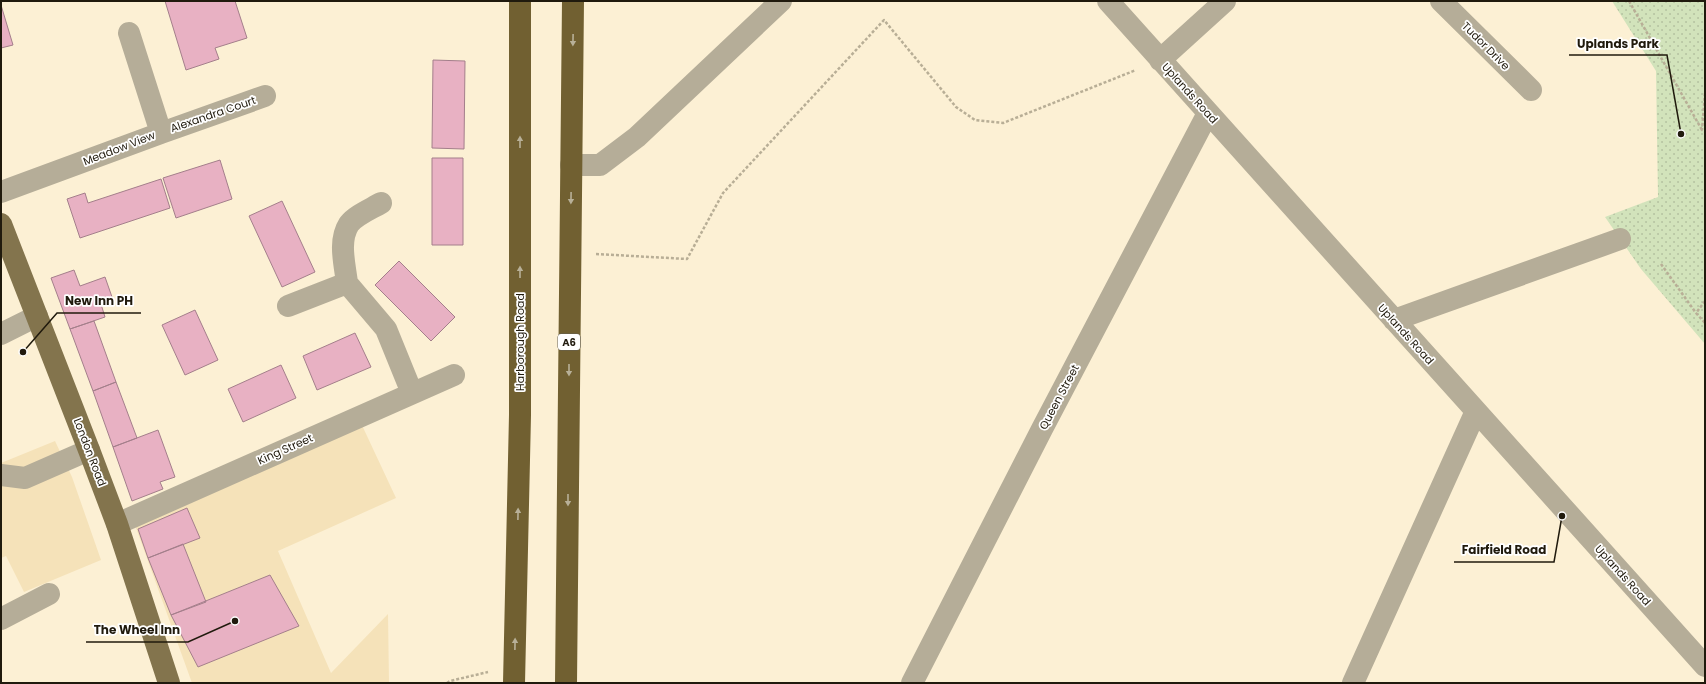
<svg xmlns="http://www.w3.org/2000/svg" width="1706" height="684" viewBox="0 0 1706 684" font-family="Poppins,sans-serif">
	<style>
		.built { fill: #f5e2b9 }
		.park { fill: url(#park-dots) }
		.building { fill: #e8b1c3; stroke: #a47f8b }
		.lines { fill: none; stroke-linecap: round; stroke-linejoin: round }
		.path { stroke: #b8ae96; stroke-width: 2.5; stroke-dasharray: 3 2; stroke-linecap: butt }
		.minor { stroke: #b5ad98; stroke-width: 22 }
		.major { stroke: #83744d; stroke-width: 22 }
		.highway { stroke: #716031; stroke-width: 22 }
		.oneway { fill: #b8b098 }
		.labels { text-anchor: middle; stroke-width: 3.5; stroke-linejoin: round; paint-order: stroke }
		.shield { fill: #fff; stroke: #635f56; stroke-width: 1 }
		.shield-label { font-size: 10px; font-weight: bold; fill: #201a0d }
		.street-label { font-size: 11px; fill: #201a0d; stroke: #fff }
		.leader { fill: none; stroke: #201a0d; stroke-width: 1.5 }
		.callout-dot { fill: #201a0d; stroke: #fff; stroke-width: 1.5 }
		.callout-label { font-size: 12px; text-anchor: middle; font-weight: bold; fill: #201a0d; stroke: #fff; stroke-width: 3.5; stroke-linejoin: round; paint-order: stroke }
	</style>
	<defs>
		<pattern id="park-dots" width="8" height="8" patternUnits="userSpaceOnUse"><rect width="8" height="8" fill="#d2e3bb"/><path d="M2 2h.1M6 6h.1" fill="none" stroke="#b4c2a0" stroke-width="1.8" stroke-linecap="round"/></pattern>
	</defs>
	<rect width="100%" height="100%" fill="#fcf0d4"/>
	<path class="built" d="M360,421l36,77 -118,53 53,122 57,-59 1,69h-197l-57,-158z
		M55,441l17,36 29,83 -77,32 -18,-36 -5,2v-95z"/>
	<path class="park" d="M1612,1h93v343l-64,-75 -36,-52 53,-20 -2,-126z"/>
	<path class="building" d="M165,1h70l12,37 -32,10 4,11 -33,11z
		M1,5l12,40 -12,3z
		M433,60l32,1 -1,88 -32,-1z
		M432,158h31v87h-31z
		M220,160l12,39 -56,19 -13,-40z
		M161,179l9,29 -90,30 -13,-39 18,-6 3,10z
		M282,201l33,71 -33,15 -33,-71z
		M399,261l56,56 -24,24 -56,-56z
		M74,270l6,16 25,-9 7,20 -12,4 5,16 -35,12 -19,-51z
		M195,310l23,50 -33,15 -23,-50z
		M94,321l22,61 -23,9 -23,-62z
		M355,333l16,34 -54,23 -14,-34z
		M281,365l15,33 -53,24 -15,-33z
		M116,382l21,56 -24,9 -20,-56z
		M158,430l17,47 -15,5 3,7 -31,12 -19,-54z
		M187,508l13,30 -52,20 -10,-29z
		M183,544l23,58 -35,13 -23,-57z
		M270,575l29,51 -101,41 -27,-52z"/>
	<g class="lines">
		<path class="path" d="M1629,1l73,129
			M1705,93l-3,37 3,2
			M596,254l91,5 36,-66 161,-173 72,87 19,13 28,3 133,-53
			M1661,264l35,49
			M1705,301l-9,12 9,10
			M447,683l3,-2 38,-9"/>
		<path class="minor" d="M1108,1l597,665
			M1441,1l90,89
			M1160,60l65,-59
			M161,133l104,-37
			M571,165h29l37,-28 144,-136
			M1,192l160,-59 -32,-100
			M347,283c-2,-18 -9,-42 2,-59 7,-9 22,-15 32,-21
			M288,306l59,-23 39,46 26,64
			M1394,320l226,-81
			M1,334l36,-18
			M1,475l24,3 64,-28
			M117,524l337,-149
			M1,619l48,-25
			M912,683l130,-254 166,-316
			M1353,683l123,-272"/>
		<path class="major" d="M1,224l88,226 28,74 52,159"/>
		<path class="highway" d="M514,683l6,-268v-414
			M566,683l7,-682"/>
	</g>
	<defs><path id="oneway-solid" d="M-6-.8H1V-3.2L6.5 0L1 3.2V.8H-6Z"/></defs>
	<g class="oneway">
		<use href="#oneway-solid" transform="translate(573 40) rotate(91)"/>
		<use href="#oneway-solid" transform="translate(520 142) rotate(-90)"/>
		<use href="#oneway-solid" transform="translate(571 198) rotate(91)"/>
		<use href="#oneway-solid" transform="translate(520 272) rotate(-90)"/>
		<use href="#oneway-solid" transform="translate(569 370) rotate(90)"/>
		<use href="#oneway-solid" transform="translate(568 500) rotate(90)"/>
		<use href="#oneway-solid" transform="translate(518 514) rotate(-89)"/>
		<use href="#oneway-solid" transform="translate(515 644) rotate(-89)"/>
	</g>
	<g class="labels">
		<rect class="shield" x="558" y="334" width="22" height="16" rx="3"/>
		<g class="shield-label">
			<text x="569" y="346">A6</text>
		</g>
		<g class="street-label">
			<text transform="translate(1486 46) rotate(45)" y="4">Tudor Drive</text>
			<text transform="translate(1190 93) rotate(48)" y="4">Uplands Road</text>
			<text transform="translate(213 114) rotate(-19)" y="4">Alexandra Court</text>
			<text transform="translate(119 148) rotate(-21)" y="4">Meadow View</text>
			<text transform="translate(1406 334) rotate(48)" y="4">Uplands Road</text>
			<text transform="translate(520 342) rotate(-90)" y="4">Harborough Road</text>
			<text transform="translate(1059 397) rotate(-62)" y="4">Queen Street</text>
			<text transform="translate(285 449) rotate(-24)" y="4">King Street</text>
			<text transform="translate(90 452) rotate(69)" y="4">London Road</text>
			<text transform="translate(1623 575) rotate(48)" y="4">Uplands Road</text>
		</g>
	</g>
	<path class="leader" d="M1681 134L1667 55H1569M23 352L57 313H141M1562 516L1554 562H1454M235 621L188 642H86"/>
	<g class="callout-dot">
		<circle cx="1681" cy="134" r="4"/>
		<circle cx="23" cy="352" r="4"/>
		<circle cx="1562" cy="516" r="4"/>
		<circle cx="235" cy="621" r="4"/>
	</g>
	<g class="callout-label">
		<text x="1618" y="48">Uplands Park</text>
		<text x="99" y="305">New Inn PH</text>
		<text x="1504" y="554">Fairfield Road</text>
		<text x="137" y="634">The Wheel Inn</text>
	</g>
	<rect width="1706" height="684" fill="none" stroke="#201a0d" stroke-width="4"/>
</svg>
